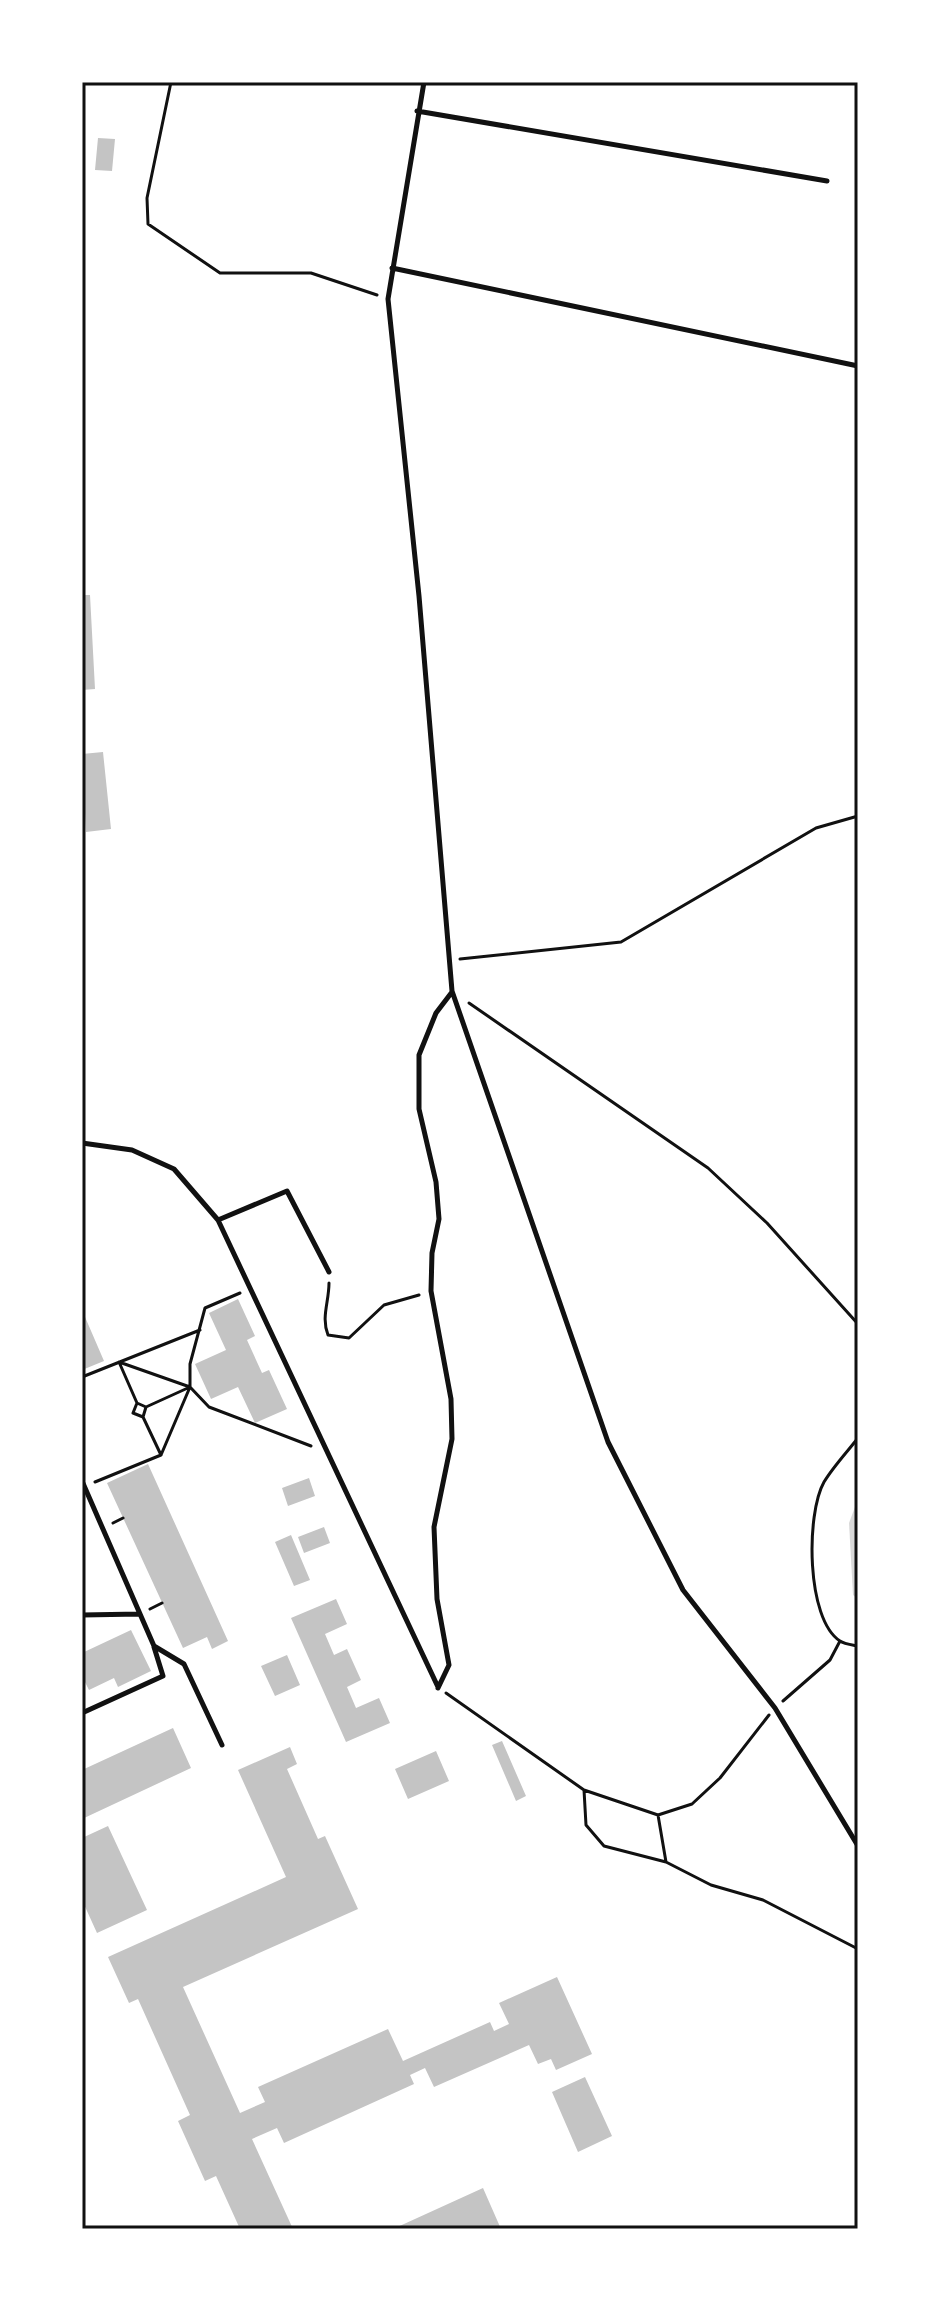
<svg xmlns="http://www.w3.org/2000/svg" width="940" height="2311" viewBox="0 0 940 2311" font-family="'Golos Text',sans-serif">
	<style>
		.water { fill: #d9d9d9 }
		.building { fill: #c4c4c4 }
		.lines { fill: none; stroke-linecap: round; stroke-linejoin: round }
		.path { stroke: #111; stroke-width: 3 }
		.service { stroke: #111; stroke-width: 5 }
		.neatline { fill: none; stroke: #111; stroke-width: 3 }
	</style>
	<rect width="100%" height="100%" fill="#fff"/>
	<path class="water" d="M858,1499v100l-5,-4 -4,-72z"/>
	<path class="building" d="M98,138l17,1 -3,32 -17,-1z
		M82,595h8l5,94 -13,1z
		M103,752l8,77 -25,3 -4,-78z
		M238,1299l17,37 -8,4 15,33 7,-3 18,39 -32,14 -17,-36 -27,12 -16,-35 31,-14 -17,-37z
		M82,1310l22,51 -22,9z
		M148,1464l80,177 -16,8 -5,-12 -24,11 -76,-165z
		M309,1478l6,18 -27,10 -6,-18z
		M324,1527l6,16 -26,10 -6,-16z
		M291,1535l19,45 -16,6 -19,-44z
		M336,1599l11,25 -22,10 9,21 13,-6 14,31 -14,7 9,21 23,-10 11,25 -44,19 -55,-124z
		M131,1630l20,41 -33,16 -4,-9 -25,12 -7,-14v-23z
		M287,1655l13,30 -25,11 -14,-30z
		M173,1728l18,40 -109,51v-49z
		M502,1741l24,55 -10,5 -24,-56z
		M290,1747l7,17 -10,5 31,70 7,-3 33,73 -175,78 57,126 25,-11 -7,-15 130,-58 15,32 87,-39 4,9 15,-7 -10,-21 58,-26 35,77 -36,16 -5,-11 -13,5 -9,-19 -95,42 -9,-19 -15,7 4,9 -130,59 -7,-15 -25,11 41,90h-53l-24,-53 -11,5 -27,-60 12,-6 -52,-116 -9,4 -21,-46 178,-80 -48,-107z
		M436,1751l13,30 -41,18 -13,-30z
		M108,1826l39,84 -50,23 -15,-33v-62z
		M585,2077l27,59 -34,16 -26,-60z
		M483,2188l18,41h-108z"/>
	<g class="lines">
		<path class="path" d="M171,82l-24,116 1,26 72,49h91l66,22
			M460,959l161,-17 195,-114 42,-12
			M469,1003l239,165 59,55 91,101
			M329,1283c0,19 -8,34 -1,52l21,3 35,-33 35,-10
			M119,1362l71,25 19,20 102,39
			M119,1362l18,41 9,4 -3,10 -10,-4 4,-10
			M82,1377l118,-47
			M146,1407l44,-20
			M143,1417l18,38
			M858,1438c-11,14 -25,29 -34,44 -18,32 -18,137 16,159 4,3 13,4 18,5
			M95,1482l66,-27 29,-68v-23l15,-56 35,-15
			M113,1523l10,-5
			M150,1609l12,-6
			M446,1693l138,97 74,25 34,-11 28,-26 49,-63
			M783,1701l47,-41 10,-19
			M584,1790l2,35 18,21 62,16 45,23 52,15 95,49
			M658,1815l8,47"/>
		<path class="service" d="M424,82l-36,217 31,297 33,395 156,451 75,148 92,118 83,138
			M417,111l410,70
			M392,268l466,98
			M82,933v22
			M82,1143l50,7 42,19 44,51 220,467
			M218,1220l69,-29 42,81
			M82,1481l72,165 30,18 38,81
			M82,1615l58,-1
			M438,1688l11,-23 -12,-66 -3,-72 18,-88 -1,-40 -20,-108 1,-38 7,-34 -3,-37 -17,-73v-54l17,-42 16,-21
			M82,1713l81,-37 -9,-29"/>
	</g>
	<rect width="940" height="2311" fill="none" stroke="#ffffff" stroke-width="168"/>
	<rect x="84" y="84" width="772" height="2143" class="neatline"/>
</svg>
